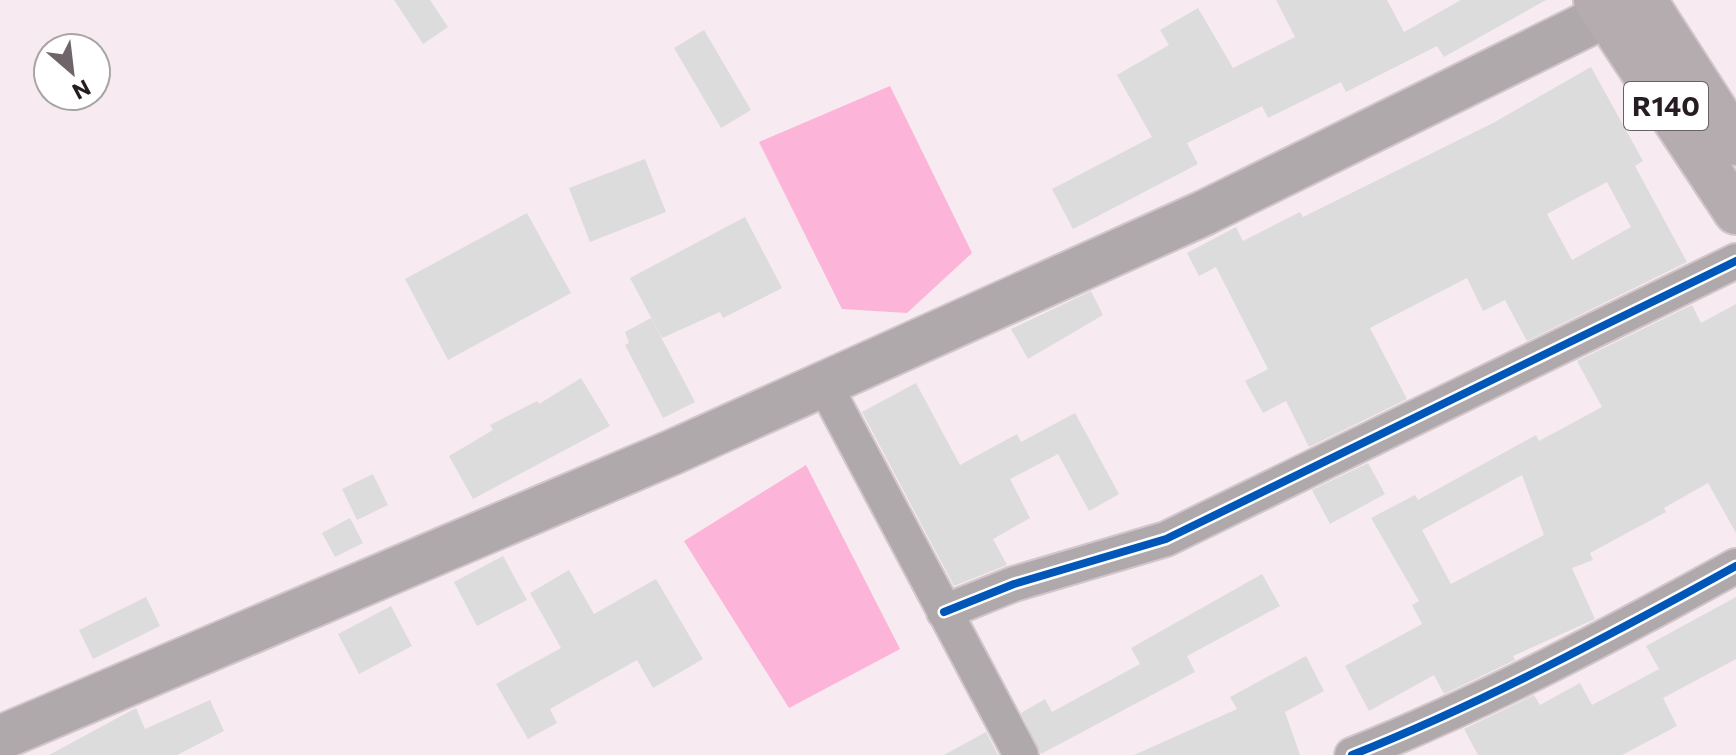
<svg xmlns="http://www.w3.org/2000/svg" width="1736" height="755" viewBox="0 0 1736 755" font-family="Commissioner,sans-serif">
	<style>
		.water { fill: #fcb4d8 }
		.building { fill: #dcdcdd; fill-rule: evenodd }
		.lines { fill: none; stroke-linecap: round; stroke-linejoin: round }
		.minor-casing { stroke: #d1c6cb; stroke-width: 38 }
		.secondary-casing { stroke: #d1c6cb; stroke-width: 48 }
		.primary-casing { stroke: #d1c6cb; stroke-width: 48 }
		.minor { stroke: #b0a9ac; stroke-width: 34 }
		.secondary { stroke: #b0a9ac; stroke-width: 44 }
		.primary { stroke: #b4acaf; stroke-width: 44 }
		.cycleway-casing { stroke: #fff; stroke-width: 13 }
		.cycleway { stroke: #0057b8; stroke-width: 8 }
		.labels { text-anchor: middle; stroke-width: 6; stroke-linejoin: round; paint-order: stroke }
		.shield { fill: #fff; stroke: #676064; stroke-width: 2 }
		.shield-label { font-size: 28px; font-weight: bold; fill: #261c21 }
	</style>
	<rect width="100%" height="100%" fill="#f7eaf0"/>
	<path class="water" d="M890,86l82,167 -65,60 -65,-4 -83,-167z
		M806,465l94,184 -111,59 -105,-167z"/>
	<path class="building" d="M394,0h36l18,27 -25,17z
		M1276,0h111l17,32 57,-32h85l-102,57 -7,-11 -91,46 -5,-10 -73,36 -6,-12 -75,37 11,21 -125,65 -21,-40 100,-52 -35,-62 52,-30 -9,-15 38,-22 35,60 62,-31z
		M704,30l47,80 -30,18 -47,-80z
		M1591,67l52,94 -8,5 52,96 -160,79 -22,-41 -22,11 -16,-33 -97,50 37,71 -98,48 -23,-46 -23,12 -18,-32 23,-12 -52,-102 -17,9 -12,-23 49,-26 7,14 57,-29 3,5 190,-94zM1607,182l24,45 -59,33 -25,-46z
		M645,159l21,53 -76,30 -21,-54z
		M527,213l44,80 -123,67 -43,-81z
		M745,217l37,71 -59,30 -3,-6 -58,26 -32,-60z
		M1091,291l12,24 -75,44 -17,-30z
		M1736,304v229l-28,-50 -44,25 2,4 -76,41 3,7 -21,8 23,51 -82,37 2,4 -71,34 -10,-19 -65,36 -24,-45 77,-42 -10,-19 7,-4 -48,-83 44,-23 3,5 118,-65 3,6 63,-34 -25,-46 115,-56 9,18zM1522,475l22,60 -93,49 -29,-54z
		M651,318l44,84 -32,16 -38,-73 4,-2 -4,-11z
		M581,378l29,48 -137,73 -24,-43 44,-26 -3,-5 47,-24 2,3z
		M916,383l44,82 57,-31 4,8 54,-29 44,81 -30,17 -31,-57 -48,25 20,39 -37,21 14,26 -53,21 -92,-174z
		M1368,463l17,31 -55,30 -18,-34z
		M373,474l15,31 -31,15 -15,-31z
		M350,518l13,25 -28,14 -13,-24z
		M503,556l24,44 -50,26 -23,-44z
		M569,570l25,44 62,-35 47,80 -50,29 -16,-28 -87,49 7,14 -29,16 -32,-55 65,-36 -31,-55z
		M1262,574l18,32 -93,50 8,16 -154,82 -20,-41 24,-14 7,13 88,-48 -9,-16z
		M146,597l14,29 -67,33 -14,-29z
		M1736,597v62l-73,39 14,28 -55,29h-144l-14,-26 70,-34 6,10 40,-22 12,22 67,-36 -13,-23z
		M391,606l21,40 -53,28 -21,-40z
		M1306,656l18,35 -39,21 15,43h-166l103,-46 -7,-12z
		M210,700l14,31 -47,24h-128l87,-47 9,21z
		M986,732l12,23h-54z"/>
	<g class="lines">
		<defs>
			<path id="minor" d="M824,384l197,371
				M944,612l70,-28 152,-45 570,-278
				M1352,755c133,-53 259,-120 384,-189"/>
			<path id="secondary" d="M0,738l673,-286 531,-239 402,-198 20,-15"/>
			<path id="primary" d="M1596,0l140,212
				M1644,0l92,143"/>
		</defs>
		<use href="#minor" class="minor-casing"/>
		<use href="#secondary" class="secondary-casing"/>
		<use href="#primary" class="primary-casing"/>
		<use href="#minor" class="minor"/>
		<use href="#secondary" class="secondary"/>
		<use href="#primary" class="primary"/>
		<defs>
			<path id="cycleway" d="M944,612l70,-28 152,-45 570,-278
				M1352,755c133,-53 259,-120 384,-189"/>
		</defs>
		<use href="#cycleway" class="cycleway-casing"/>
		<use href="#cycleway" class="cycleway"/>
	</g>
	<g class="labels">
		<rect class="shield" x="1624" y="82" width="84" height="48" rx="6"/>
		<g class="shield-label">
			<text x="1666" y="116">R140</text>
		</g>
	</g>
	<g transform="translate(72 72) rotate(152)"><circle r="38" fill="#ffffff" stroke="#a8a4a6" stroke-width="2"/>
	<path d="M0-6L14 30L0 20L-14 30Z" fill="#6f6469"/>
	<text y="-12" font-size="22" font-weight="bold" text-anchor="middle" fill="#261c21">N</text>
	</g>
</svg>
